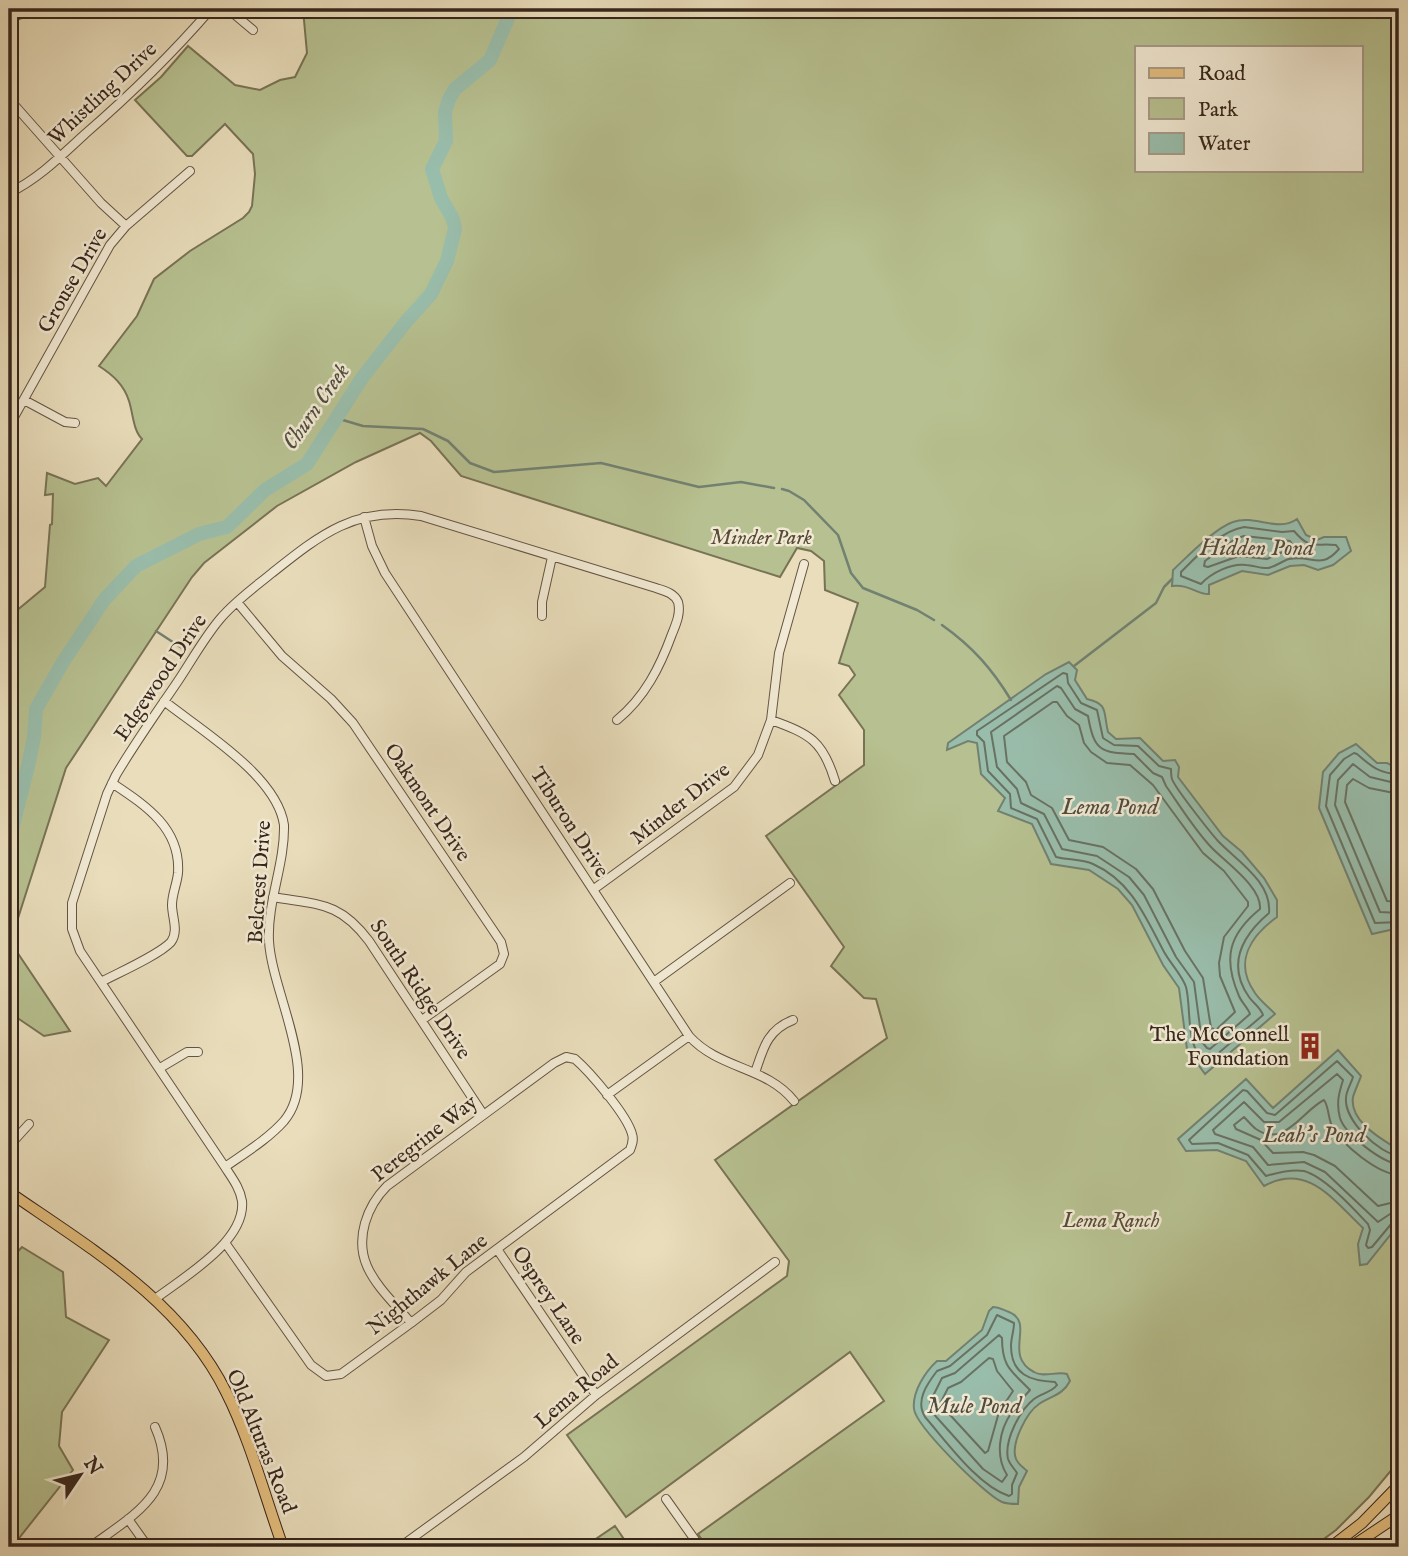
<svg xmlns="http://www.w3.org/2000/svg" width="1408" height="1556" viewBox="0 0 1408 1556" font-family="'IM FELL English',serif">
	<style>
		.green { fill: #b7c090; stroke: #787356; stroke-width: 2; fill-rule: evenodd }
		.water { fill: #99bdab; stroke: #728171; stroke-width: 2 }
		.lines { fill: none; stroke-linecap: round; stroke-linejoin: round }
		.shore { stroke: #687263; stroke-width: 2 }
		.stream { stroke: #728171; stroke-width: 2.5 }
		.river { stroke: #99bdab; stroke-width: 14 }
		.minor-casing { stroke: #645443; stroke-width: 10 }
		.major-casing { stroke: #38261b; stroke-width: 12 }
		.minor { stroke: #f1e9d3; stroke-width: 8 }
		.major { stroke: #e4be7e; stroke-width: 10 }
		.labels { text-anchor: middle; stroke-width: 5; stroke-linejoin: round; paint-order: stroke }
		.street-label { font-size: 21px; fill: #38261b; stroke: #f1e9d3 }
		.park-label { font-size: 21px; font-style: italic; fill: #584c38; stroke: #f1e9d3 }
		.poi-label { font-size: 21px; fill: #38261b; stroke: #f1e9d3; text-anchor: end }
		.water-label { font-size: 23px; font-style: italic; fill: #504c3f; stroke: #f1e9d3 }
	</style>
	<rect width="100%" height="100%" fill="#e9ddbb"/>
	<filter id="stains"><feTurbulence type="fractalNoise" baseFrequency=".00286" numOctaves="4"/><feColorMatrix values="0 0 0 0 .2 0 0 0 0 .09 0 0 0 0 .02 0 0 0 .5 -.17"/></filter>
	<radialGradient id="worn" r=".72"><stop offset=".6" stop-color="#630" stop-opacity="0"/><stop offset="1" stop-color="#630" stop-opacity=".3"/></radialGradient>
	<path class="green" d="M303,9h1096v1452l-30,36 -33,33 -23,17h-326l-2,-2 -4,2h-274l-9,-13 186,-133 -34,-49 -224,165 -59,-82 220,-159 2,-15 -74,-101 172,-122 -11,-39 -12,-1 -33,-32 13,-19 -78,-111 98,-71v-35l-25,-35 16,-20 -6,-9 -10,-3 19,-60 -33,-13 -1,-29 -13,-10 -14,-3 -17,29 -319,-101 -30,-35 -11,-8 -64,29 -79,44 -73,57 -12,14 -126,191 -54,169 1,9 57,85 -26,5 -25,-17 -10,3v-405l36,-30 5,-62 2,-1 1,-30 -8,1 2,-22 28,11 23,-6 8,8 36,-47c-9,-9 -9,-26 -13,-38 -5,-16 -16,-26 -30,-35l38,-50 17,-37 36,-28 53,-33 6,-6 3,-6 3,-32 -2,-20 -28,-30 -33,32h-5l-52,-56 26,-23 27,-31 47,39 25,5 20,-10 15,-3 12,-24zM1137,47h224v123h-224z
		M22,1247l41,25 3,45 43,23 -47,72 -3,34 14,24 -61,77h-3v-286z
		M615,1526l13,19 6,2h-50z"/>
	<path class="water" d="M1297,519l9,16 11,5 7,-3h22l5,14 -18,14 -15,5 -14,-5 -14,1 -22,9 -26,-4 -33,14v9c-11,1 -19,-10 -37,-8l1,-16c14,-13 42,-42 60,-48 22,-8 45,11 64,-3z
		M1069,662l8,8 -2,10 12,19c22,5 16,13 21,33l8,7 24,-1 23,23 12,-1 4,7 -1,10 45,59 19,16 22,26 13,22v17c-26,19 -44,45 -22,76 5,8 14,14 20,21l-70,60 -18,-25 -8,-61 -16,-23 -31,-60 -14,-16 -29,-19 -38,-6 -19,-40 -34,-13 7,-13 -24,-24 -4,-31 -9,-2 -21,9 1,-7 98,-69z
		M1356,744l21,19h10l12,6v159l-27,6 -53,-126 4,-36 16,-19z
		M1338,1050l23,26c-2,6 -6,14 -8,21 -4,25 29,42 46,53v74l-32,40 -7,1 -2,-21 5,-16c-30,-28 -55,-66 -99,-42l-18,-25 -29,-11 -31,1 -8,-12 68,-60 27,29z
		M993,1307c7,0 10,3 16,5 27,11 -7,43 25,60 10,6 22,-1 33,2l3,7c-7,14 -19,15 -31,23 -12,8 -29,40 -23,55 2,5 7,8 11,12l-8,16 -1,17c-6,0 -11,0 -16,-2 -18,-8 -86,-76 -88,-93 -2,-17 11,-37 23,-48h9l36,-31 7,-19z"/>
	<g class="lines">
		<path class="shore" d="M1244,527l38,5 12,-1c16,19 20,12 42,14l3,4c-19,22 -27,5 -50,10 -7,2 -14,8 -21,9 -6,1 -15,-3 -22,-3 -15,-2 -35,8 -45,19l-20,-8v-4c16,-16 39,-41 63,-45z
			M1244,536l46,5 4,6 -27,12 -28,-3 -31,11 -4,-1 1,-5 30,-22z
			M1063,673l4,1 1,9 13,20 16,7 6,28 11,7 24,1 21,20 12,3c0,3 0,7 1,10 3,9 38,53 46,62 19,20 54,41 51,72 -27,23 -43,51 -20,84 5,7 11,10 14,18l-55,47c-24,-11 -16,-53 -22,-75 -4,-12 -17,-25 -23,-37 -18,-34 -32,-69 -70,-86 -11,-5 -26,-4 -37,-7l-19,-38 -26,-11 -1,-14 -22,-23 -4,-29 -7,-7v-4z
			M1057,686l4,2 14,21 13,7c6,35 13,37 46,38l19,19 9,4 4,9c14,20 28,43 45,61 14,15 51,40 49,62 -32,26 -37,50 -21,87 3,7 9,12 11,18l-40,35 -3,-1 -5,-6 -8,-60 -18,-25 -32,-62 -15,-18 -32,-21 -35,-7 -18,-35 -23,-11 -4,-14 -20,-22 -6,-35z
			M1053,702h4l10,14 12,9 5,18 7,9 16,11 23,2 23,20 50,68 21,18 24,31v4l-24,31 -5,26 1,13 15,36 -19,18 -5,-2 -8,-50 -18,-27 -32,-62 -17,-20 -33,-22 -34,-7 -17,-32 -21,-13 -5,-13 -19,-20 -3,-26z
			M1399,775c-21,-3 -26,-7 -42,-21l-3,-1 -10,6 -14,16 -4,31 49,117 24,-1
			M1399,784l-29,-7 -17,-13 -15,16 -3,25 45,107 19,1
			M1399,794l-30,-6 -16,-9 -6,6 -2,17 42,99 12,1
			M1399,1156c-21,-3 -55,-36 -53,-58 0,-7 5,-14 7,-21l-16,-16 -62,54 -8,-2 -20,-22 -4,-1 -54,50 3,4 26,-1 30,12 18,21c10,-3 27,-7 38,-5 21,6 49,37 64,53l2,6 -4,15 2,3 4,-1 20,-24 7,-2
			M1399,1164c-17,-1 -54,-30 -59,-46 -4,-15 -1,-25 3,-38l-6,-6 -58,48h-15l-20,-20 -31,28 2,4 38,13 15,18 36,-3 21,10 53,50 12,-8 9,-2
			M1399,1175c-21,-1 -57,-30 -67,-49 -4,-8 -3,-19 -8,-26 -21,10 -40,49 -68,29 -4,-3 -8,-8 -12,-12l-10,8 2,4 25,11 12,13 30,-1 11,3 21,11 43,40 21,-5
			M997,1315l17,8c0,8 -3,15 -3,23 0,29 20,35 44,36l2,3c-5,7 -15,8 -23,14 -14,11 -30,41 -26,60 2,6 6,9 9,14l-5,12v9l-3,2c-32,-11 -62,-54 -84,-79 -10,-16 2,-33 12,-46l13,-5 37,-31z
			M999,1335l3,3c0,30 10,33 28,52 -6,7 -13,14 -18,22 -13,18 -17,44 -5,63l-5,7 -19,-13 -52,-58 -1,-9 12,-24 13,-5z
			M989,1358l4,1 4,12 16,20 -14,21 -11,39 -3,2 -45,-49 8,-16 13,-6z"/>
		<path class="stream" d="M336,418l27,8 60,3 25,12 22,22 24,9 107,-9 98,24 42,-5 33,6
			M782,489l7,2 15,9 34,35 13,38 12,15 54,22 17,10
			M942,625c31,22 50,44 69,75
			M156,631l29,19
			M1074,666l82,-63 8,-16 8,-8"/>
		<path class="river" d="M9,841l20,-79 5,-25 2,-28 27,-47 41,-62 32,-34 63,-32 28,-7 38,-37 42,-26 55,-86 43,-55 26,-29 16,-33 8,-32 -2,-10 -12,-21 -9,-29 14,-28 -1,-29 4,-13 6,-10 35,-29 22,-51"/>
		<defs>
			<path id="minor" d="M228,9l25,21
				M9,18l28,-9
				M9,99l92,104 25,23
				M9,193c29,-14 52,-37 76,-59 45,-39 87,-80 126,-125
				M24,400l41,22 10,1
				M9,426l101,-181 16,-19 64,-55
				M364,517l8,29 13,27 304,463c31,34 77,30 105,65
				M237,602l45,54 49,43 22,24 148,219 3,12 -4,10 -78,56
				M542,616v-14l10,-45
				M164,701c38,30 113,75 120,124 1,39 -17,77 -15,116 3,53 53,135 15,180 -16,18 -39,32 -59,46
				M771,720c39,14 52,21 64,61
				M594,889l140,-102 24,-32 13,-35 8,-67 25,-89
				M273,897c45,8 66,4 96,44l114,173
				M655,981l135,-98
				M101,982c17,-9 58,-27 70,-40 8,-11 1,-25 1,-37 0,-11 5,-21 6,-32 3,-45 -33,-68 -66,-90
				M160,1068l27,-16h11
				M755,1073c8,-24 12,-43 38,-53
				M607,1095l82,-59
				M9,1146l20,-22
				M226,1244l85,121 15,11 15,-2 70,-51 30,-23 25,-28 164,-122c2,-5 4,-10 2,-16 -5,-19 -42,-62 -57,-75l-9,-2 -12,6 -167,123c-20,20 -32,52 -20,80 9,21 30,40 44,57
				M497,1249l99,146
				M155,1299c29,-22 91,-58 87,-98 -2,-13 -10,-23 -17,-34l-145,-216 -8,-22v-26l35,-109 9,-19c19,-32 41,-63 62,-94 14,-21 26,-43 42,-62 15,-18 35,-32 52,-46 49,-39 84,-67 149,-57l235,72c9,3 18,5 22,14 3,11 -2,22 -6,32 -12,33 -27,63 -55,86
				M666,1499l34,48
				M128,1519l20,28
				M90,1547c45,-33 93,-57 65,-120
				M400,1547l124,-90 72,-62 179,-133"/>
			<path id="major" d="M9,1192c81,56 172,109 217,200 24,47 39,105 57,155
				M1331,1547l31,-24 37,-38
				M1351,1547l48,-32"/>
		</defs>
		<use href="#minor" class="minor-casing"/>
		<use href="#major" class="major-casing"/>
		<use href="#minor" class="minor"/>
		<use href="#major" class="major"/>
	</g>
	<defs>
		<symbol id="building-bare" viewBox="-9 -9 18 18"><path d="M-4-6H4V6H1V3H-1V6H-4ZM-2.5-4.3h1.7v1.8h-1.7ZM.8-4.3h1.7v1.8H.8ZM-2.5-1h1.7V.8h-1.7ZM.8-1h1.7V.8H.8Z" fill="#8f2418" stroke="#f1e9d3" stroke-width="2.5" paint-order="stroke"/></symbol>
	</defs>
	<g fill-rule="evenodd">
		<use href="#building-bare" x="1291" y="1027" width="38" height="38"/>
	</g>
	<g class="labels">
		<g class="street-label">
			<text transform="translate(102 93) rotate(-43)" y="7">Whistling Drive</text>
			<text transform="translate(72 280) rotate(-60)" y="7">Grouse Drive</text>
			<text transform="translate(160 677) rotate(-56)" y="7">Edgewood Drive</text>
			<text transform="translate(428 802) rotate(56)" y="7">Oakmont Drive</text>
			<text transform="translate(680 803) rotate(-38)" y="7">Minder Drive</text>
			<text transform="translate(570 822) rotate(57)" y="7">Tiburon Drive</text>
			<text transform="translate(259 882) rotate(-86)" y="7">Belcrest Drive</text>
			<text transform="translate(421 989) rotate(56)" y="7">South Ridge Drive</text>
			<text transform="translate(424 1138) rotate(-38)" y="7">Peregrine Way</text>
			<text transform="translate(427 1284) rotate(-39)" y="7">Nighthawk Lane</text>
			<text transform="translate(549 1295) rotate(56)" y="7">Osprey Lane</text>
			<text transform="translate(576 1391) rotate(-40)" y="7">Lema Road</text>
			<text transform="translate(262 1441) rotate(68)" y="7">Old Alturas Road</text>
		</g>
		<g class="park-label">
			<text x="761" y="544">Minder Park</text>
			<text x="1111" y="1227">Lema Ranch</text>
		</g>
		<g class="poi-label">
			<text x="1289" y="1041">The McConnell<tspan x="1289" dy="24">Foundation</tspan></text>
		</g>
		<g class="water-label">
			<text transform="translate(315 406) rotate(-55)" y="8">Churn Creek</text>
			<text x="1257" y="555">Hidden Pond</text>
			<text x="1110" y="814">Lema Pond</text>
			<text x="1314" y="1142">Leah's Pond</text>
			<text x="974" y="1413">Mule Pond</text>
		</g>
	</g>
	<rect width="1408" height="1556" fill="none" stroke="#e9ddbb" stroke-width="35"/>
	<rect x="10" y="10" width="1387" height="1535" fill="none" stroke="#38261b" stroke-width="3.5"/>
	<rect x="18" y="18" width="1373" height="1521" fill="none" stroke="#38261b" stroke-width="2"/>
	<rect x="1135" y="46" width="228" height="126" fill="#f1e9d3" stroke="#a79b89" stroke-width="2"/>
	<rect x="1149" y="68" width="35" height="10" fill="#e4be7e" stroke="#a79b89" stroke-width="2"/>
	<text x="1198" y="80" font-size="21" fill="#38261b">Road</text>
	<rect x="1149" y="98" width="35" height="21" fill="#b7c090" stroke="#a79b89" stroke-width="2"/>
	<text x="1198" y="116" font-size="21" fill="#38261b">Park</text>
	<rect x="1149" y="133" width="35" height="21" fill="#99bdab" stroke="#a79b89" stroke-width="2"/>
	<text x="1198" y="150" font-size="21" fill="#38261b">Water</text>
	<g transform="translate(80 1475) rotate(55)" stroke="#f1e9d3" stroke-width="5" paint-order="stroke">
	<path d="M0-5L12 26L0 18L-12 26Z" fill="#38261b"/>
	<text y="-10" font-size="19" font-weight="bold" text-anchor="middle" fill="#38261b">N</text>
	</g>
	<rect width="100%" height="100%" filter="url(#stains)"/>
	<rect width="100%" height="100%" fill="url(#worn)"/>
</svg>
